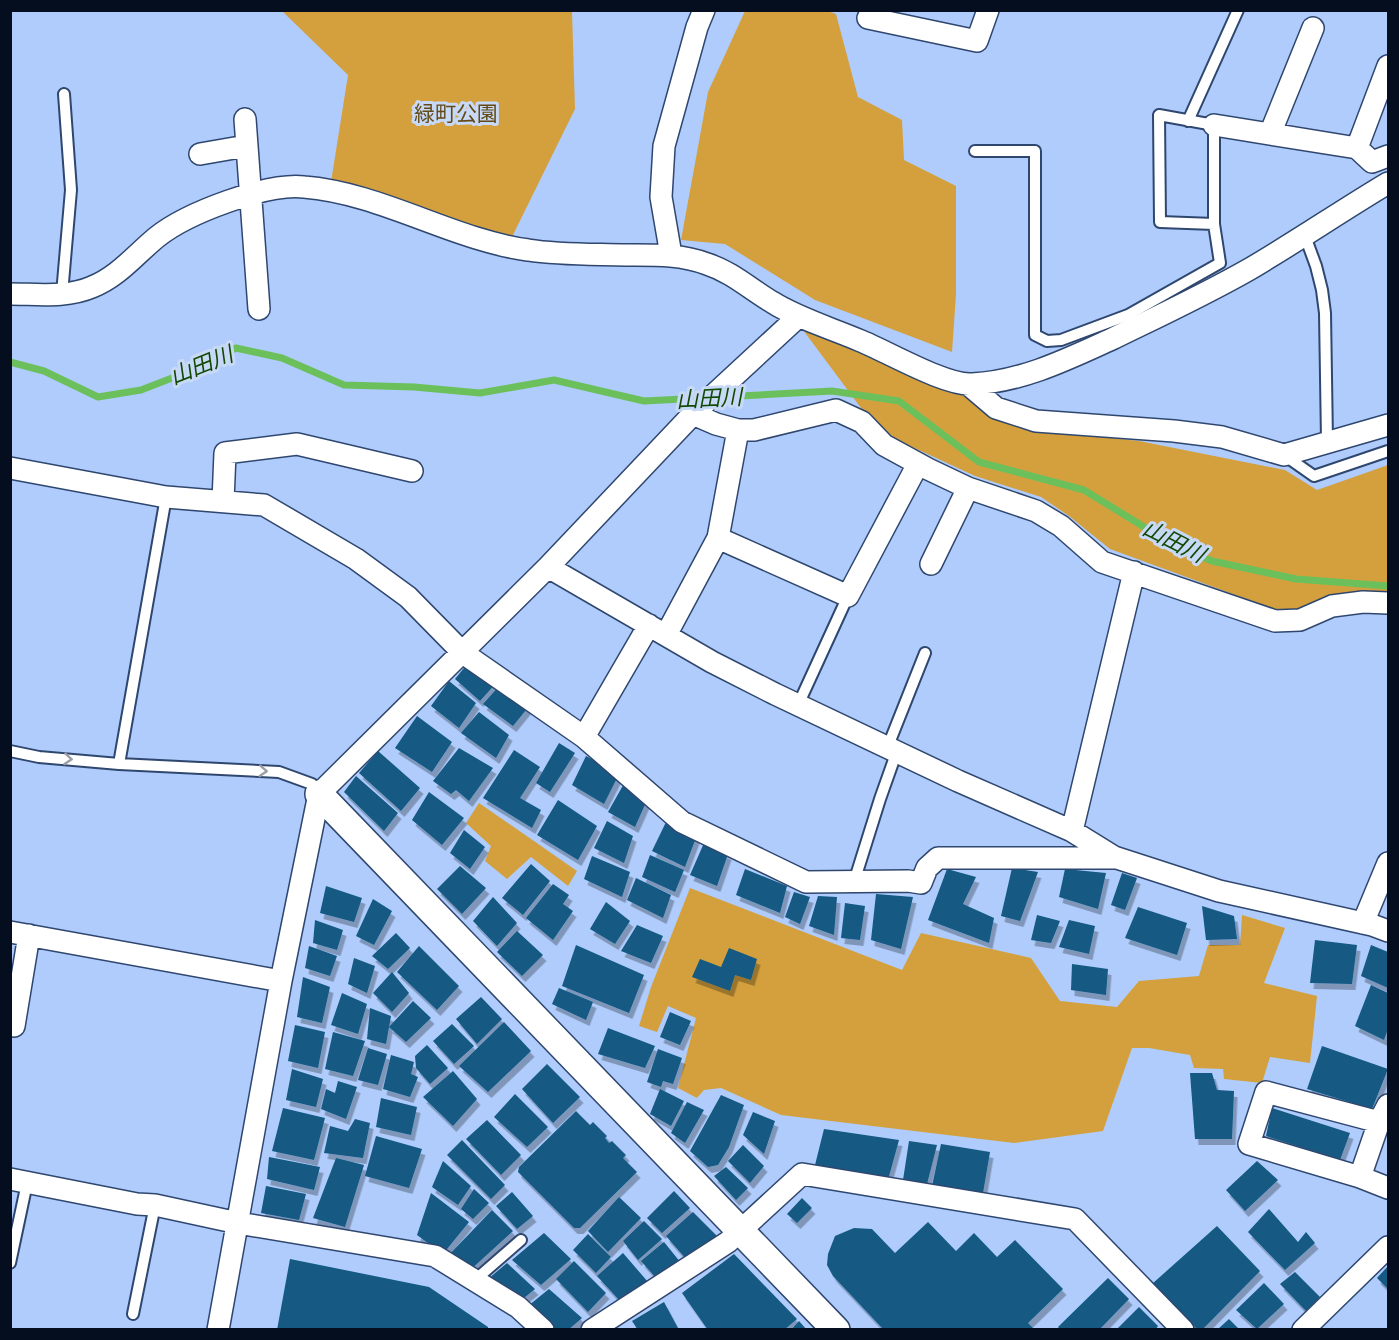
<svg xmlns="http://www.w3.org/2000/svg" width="1399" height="1340" viewBox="0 0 1399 1340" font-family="Cabin,'Noto Sans JP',sans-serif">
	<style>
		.green { fill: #d4a03d }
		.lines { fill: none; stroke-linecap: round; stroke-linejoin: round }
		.stream { stroke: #6cc05c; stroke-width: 7 }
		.building { fill: #125a84; filter: url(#shadow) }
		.service-casing { stroke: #2f476f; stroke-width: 14 }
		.minor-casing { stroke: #2f476f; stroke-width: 24 }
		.tertiary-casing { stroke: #2f476f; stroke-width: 30 }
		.service { stroke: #fff; stroke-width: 10 }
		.minor { stroke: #fff; stroke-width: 21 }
		.tertiary { stroke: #fff; stroke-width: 27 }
		.oneway { stroke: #9b9fa5 }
		.labels { text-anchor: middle; stroke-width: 6; stroke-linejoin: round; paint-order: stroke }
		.park-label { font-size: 21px; fill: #634915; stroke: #c7d9f6 }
		.water-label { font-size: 22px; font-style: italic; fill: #114902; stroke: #c7d9f6 }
	</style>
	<defs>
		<filter id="shadow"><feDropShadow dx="3.5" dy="6" stdDeviation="0" flood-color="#0004"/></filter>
	</defs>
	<rect width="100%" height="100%" fill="#afccfc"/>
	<path class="green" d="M825,10l11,4 22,83 44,23 2,40 52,26v108l-4,58 -137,-52 -90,-56 -44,-4 27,-148 37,-81z
		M282,11h290l3,98 -64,130 -180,-57 17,-107z
		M803,330l255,102 81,9 146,29 32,20 71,-25v131l-57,-2 -34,15 -18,2 -169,-62 -41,-33 -28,-19 -66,-21 -80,-37 -34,-31z
		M479,803l98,68 -9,15 -37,-29 -24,22 -22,-18 6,-15 -25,-23z
		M690,888l212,82 19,-37 110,25 29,43 57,6 22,-26 60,-5 9,-31h32l2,-30 43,13 -21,55 53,13 -7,67 -40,-6 -8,26 -38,-4 -1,-10 -29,-1 -4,-13 -41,-7h-17l-29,83 -89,12 -233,-28 -60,-27 -17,2 -7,8 -19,-10 18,-70 -28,-12 -11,26 -18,-6 12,-39z"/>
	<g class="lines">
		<path class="stream" d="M10,362l34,9 54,26 43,-7 49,-19 46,-23 46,10 62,27 70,2 66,6 74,-13 90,21 59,-3
			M720,397l112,-6 67,10 80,61 105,28 91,56 37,15 84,18 92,7"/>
	</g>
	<path class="building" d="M468,663l29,19 -17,19 -25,-22z
		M449,681l27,22 -17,25 -28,-22z
		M501,684l29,21 -17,21 -30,-22z
		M479,712l30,23 -13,23 -35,-25z
		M417,716l35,26 -20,30 -37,-24z
		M559,743l16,10 -25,39 -14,-9z
		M459,748l34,20 -24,33 -13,-11 -5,4 -18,-13z
		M514,750l26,17 -20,31 21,12 -9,18 -49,-30z
		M378,751l42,37 -19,23 -42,-38z
		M586,756l33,18 -15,30 -32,-19z
		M356,776l42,37 -14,18 -40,-39z
		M626,780l22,18 -13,29 -27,-15z
		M429,792l35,26 -22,27 -30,-25z
		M558,800l39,26 -19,34 -41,-25z
		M667,820l30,15 -12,32 -33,-16z
		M607,821l26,15 -9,27 -30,-15z
		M464,830l21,17 -15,22 -20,-16z
		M704,843l24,11 -11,32 -27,-11z
		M650,855l34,15 -9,22 -33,-15z
		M592,856l38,16 -8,25 -38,-18z
		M531,864l19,17 -27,34 -21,-17z
		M460,866l26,22 -24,26 -25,-25z
		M1012,868l26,4 -18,49 -19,-5z
		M745,869l42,17 -7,27 -44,-18z
		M947,869l29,8 -13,27 31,14 -5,25 -61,-23z
		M1065,869l41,4 -8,36 -39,-12z
		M1122,873l15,5 -12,32 -14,-5z
		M636,878l35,17 -8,23 -36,-18z
		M553,884l16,11 -6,9 10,7 -20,29 -27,-22z
		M326,886l36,12 -8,24 -34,-9z
		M794,892l16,5 -10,27 -15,-7z
		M876,894l37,3 -12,52 -30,-9z
		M818,896l19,1 -3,38 -25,-9z
		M493,897l24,26 -20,23 -24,-25z
		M373,899l19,12 -18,34 -18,-9z
		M606,902l24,19 -15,23 -25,-15z
		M845,903l20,3 -5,34 -19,-2z
		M1202,906l32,10 3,23 -31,1z
		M1138,907l49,16 -10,32 -52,-17z
		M1037,915l23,6 -9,22 -20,-3z
		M315,920l28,10 -6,20 -24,-7z
		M1069,920l26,6 -6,28 -30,-7z
		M637,925l26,11 -12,27 -30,-12z
		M517,931l26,24 -21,21 -25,-24z
		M396,933l14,15 -22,21 -16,-13z
		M1315,940l42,5 -5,39 -42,-1z
		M576,945l68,30 -15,38 -67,-27z
		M1371,945l17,7v36l-27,-12z
		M309,946l28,10 -7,20 -25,-8z
		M419,946l40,40 -22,24 -40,-38z
		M729,948l28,11 -6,21 -16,-5 -5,16 -38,-14 8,-18 21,8z
		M354,958l21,8 -8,27 -19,-9z
		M1072,964l36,5 -2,26 -35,-5z
		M392,972l17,21 -17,19 -19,-19z
		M303,977l27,10 -8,36 -25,-6z
		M1371,985l17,8v36l-4,11 -29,-14z
		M559,988l34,14 -7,18 -34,-16z
		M342,993l25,11 -9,30 -27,-9z
		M481,997l21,22 -25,25 -21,-25z
		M413,1001l18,17 -25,24 -17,-15z
		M370,1008l21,8 -5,28 -19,-5z
		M670,1012l21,9 -11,24 -20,-8z
		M504,1022l27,29 -43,41 -29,-26z
		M452,1024l22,22 -20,18 -21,-23z
		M295,1025l30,7 -7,36 -30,-7z
		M608,1028l47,18 -10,22 -47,-14z
		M333,1032l32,9 -12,35 -28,-7z
		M427,1045l21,23 -18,16 -14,-16 -1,-12z
		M1322,1046l66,23 -16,40 -65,-20z
		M368,1048l19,6 -9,31 -20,-5z
		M658,1049l24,9 -9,26 -10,-3 -2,6 -14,-5z
		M391,1055l23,7 -3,12 7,3 -8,20 -27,-8z
		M547,1064l33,33 -27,26 -31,-34z
		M292,1069l31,10 -7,28 -30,-7z
		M453,1071l24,28 -24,27 -30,-29z
		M1190,1073h22l5,17 17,1 -2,48h-37z
		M338,1081l19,6 -11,32 -25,-10 5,-20 9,4z
		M660,1089l24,12 -13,25 -21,-12z
		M515,1094l33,33 -21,20 -33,-30z
		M721,1095l23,10 -15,42 -11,18 -10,2 -18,-16z
		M381,1098l36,9 -6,28 -35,-8z
		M687,1102l17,8 -19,33 -14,-10z
		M283,1108l42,10 -11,42 -42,-9z
		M1272,1108l78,25 -10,27 -74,-24z
		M576,1111l14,14 3,-3 14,14 -2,2 4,5 3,-2 14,14 -3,3 14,14 -57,56h-6l-56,-56 1,-5z
		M753,1112l22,9 -11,33 -21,-19z
		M355,1119l15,4 -7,35 -39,-5 6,-27 18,5z
		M487,1120l34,35 -20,20 -35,-36z
		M824,1129l75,11 -11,40 -74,-11z
		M376,1136l46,13 -13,39 -44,-12z
		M462,1140l43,45 -14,14 -44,-44z
		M909,1141l28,4 -10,39 -24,-4z
		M941,1144l49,8 -7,41 -51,-7z
		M743,1145l21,21 -14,17 -22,-22z
		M269,1157l51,10 -6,23 -47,-11z
		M336,1158l28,7 -19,62 -32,-9z
		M443,1161l28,25 -13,19 -26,-18z
		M1257,1161l21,19 -33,31 -19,-21z
		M726,1167l22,21 -12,12 -22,-24z
		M266,1186l40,8 -7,26 -38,-7z
		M474,1189l15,14 -16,16 -12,-10z
		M674,1191l16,17 -28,25 -15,-15z
		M512,1192l21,24 -16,13 -21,-23z
		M431,1193l38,29 -26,32 -26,-19z
		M619,1197l22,21 -33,34 -20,-21z
		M802,1198l10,10 -15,15 -10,-9z
		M1269,1209l29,33 8,-10 9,11 -30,27 -37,-38z
		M492,1210l21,21 -45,41 -20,-16z
		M693,1212l24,24 -30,24 -21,-24z
		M644,1221l18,18 -24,21 -15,-19z
		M928,1222l28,29 18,-18 23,24 18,-17 48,49 -35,34 7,7h-151l-51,-54 -6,-11 1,-11 7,-18 19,-8 18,1 23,24z
		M1217,1226l43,45 -58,59h-4l-46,-46z
		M544,1233l27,26 -30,26 -29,-25z
		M588,1234l23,23 -15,16 -23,-23z
		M664,1242l17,21 -24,16 -16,-18z
		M623,1253l25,29 -28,19 -23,-25z
		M734,1254l63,65 -13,11h-76l-26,-37z
		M290,1259l139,28 59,40v3h-211z
		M574,1261l32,32 -18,19 -32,-33z
		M507,1263l28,26 -16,13 -31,-23z
		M1388,1266v23l-11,-11z
		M1295,1272l25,25 -14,14 -26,-27z
		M1108,1278l21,21 -30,31h-39l-2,-3z
		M1264,1283l20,21 -27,25 -21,-19z
		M549,1289l33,29 -14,12h-14l-26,-24z
		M664,1302l15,28h-41l-6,-9z
		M1139,1307l19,19 -3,4h-39z
		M1229,1319l11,11h-23z
		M799,1321l8,9h-16z"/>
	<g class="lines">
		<defs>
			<path id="service" d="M1188,121l50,-111
				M975,151h60v184l12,6 14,-1 67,-25 3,5
				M1305,236l11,30 6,24 3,23 2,128
				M62,294l9,-104 -7,-96
				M1128,315l92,-52 -6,-39v-99l-55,-10 1,107 54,2
				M1284,455l30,21 74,-25
				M798,705l50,-109
				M888,746l37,-93
				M10,751l29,6 80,7 160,8 33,12 7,10
				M119,764l47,-267
				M854,882l26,-83 17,-48
				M10,1263l17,-80
				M475,1280l46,-40
				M133,1314l22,-109"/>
			<path id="minor" d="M868,18l109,23 11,-31
				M245,119l14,190
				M1214,125l143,23 15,14 16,-6
				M1270,134l43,-106
				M1357,148l31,-82
				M200,154l46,-8
				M671,255l-10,-58 3,-51 33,-119 7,-17
				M10,294c27,0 57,4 82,-7 26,-10 44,-33 65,-50 30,-24 109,-54 147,-50 77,6 149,53 224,63 32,5 65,4 98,5 27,0 55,-1 81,9 25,8 43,25 65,38 27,17 59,26 89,39 27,11 85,45 111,43 50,-2 98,-26 142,-46 45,-22 90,-43 134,-68 48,-28 93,-59 140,-87
				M969,385l27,23 40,13 138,10 48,6 62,18 104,-30
				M693,414l23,10 22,6h16l82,-20 26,12 22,23 44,24 40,19 68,23 25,15 41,36 173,59 25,-1 32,-14 31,-4 25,1
				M10,468l156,29 98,8 92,54 52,38 55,56 121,84 65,-112
				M223,501l2,-48 72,-9 115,27
				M718,538l130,58 70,-132
				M931,564l37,-76
				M548,567l164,95 63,32 183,87 114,50 42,26 105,34 153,34 16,6
				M666,635l52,-97 20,-108
				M584,737l98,85 124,60 102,-1 13,2 6,-15 11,-10h176
				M1072,831l62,-259
				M1363,923l25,-60
				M10,932l271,49
				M14,1026l15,-91
				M1379,1122l-113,-30 -17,52 111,33 28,11
				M1360,1177l19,-55 9,-17
				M10,1179l127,25 18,1 83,18 197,33 83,51 25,23
				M218,1330l63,-349 38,-187 229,-227 145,-153 106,-98
				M592,1330l136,-88 74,-68 273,45 108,111
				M1303,1330l85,-83"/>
			<path id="tertiary" d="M319,794l517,536"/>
		</defs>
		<use href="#service" class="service-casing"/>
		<use href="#minor" class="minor-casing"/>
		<use href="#tertiary" class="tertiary-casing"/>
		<use href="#service" class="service"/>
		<use href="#minor" class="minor"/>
		<use href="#tertiary" class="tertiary"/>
	</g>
	<defs><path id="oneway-chevron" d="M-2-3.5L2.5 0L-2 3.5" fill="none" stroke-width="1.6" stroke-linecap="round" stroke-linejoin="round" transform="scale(1.5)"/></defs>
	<g class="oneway">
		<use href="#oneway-chevron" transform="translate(68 759) rotate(5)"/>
		<use href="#oneway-chevron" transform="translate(263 771) rotate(3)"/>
	</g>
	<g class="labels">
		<g class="park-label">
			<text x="456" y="121">緑町公園</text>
		</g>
		<g class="water-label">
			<text transform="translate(201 365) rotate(-22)" y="8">山田川</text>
			<text transform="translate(709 398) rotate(-3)" y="8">山田川</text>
			<text transform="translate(1174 541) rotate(27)" y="8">山田川</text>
		</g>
	</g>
	<rect width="1399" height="1340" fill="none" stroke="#050e1e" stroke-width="24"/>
</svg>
